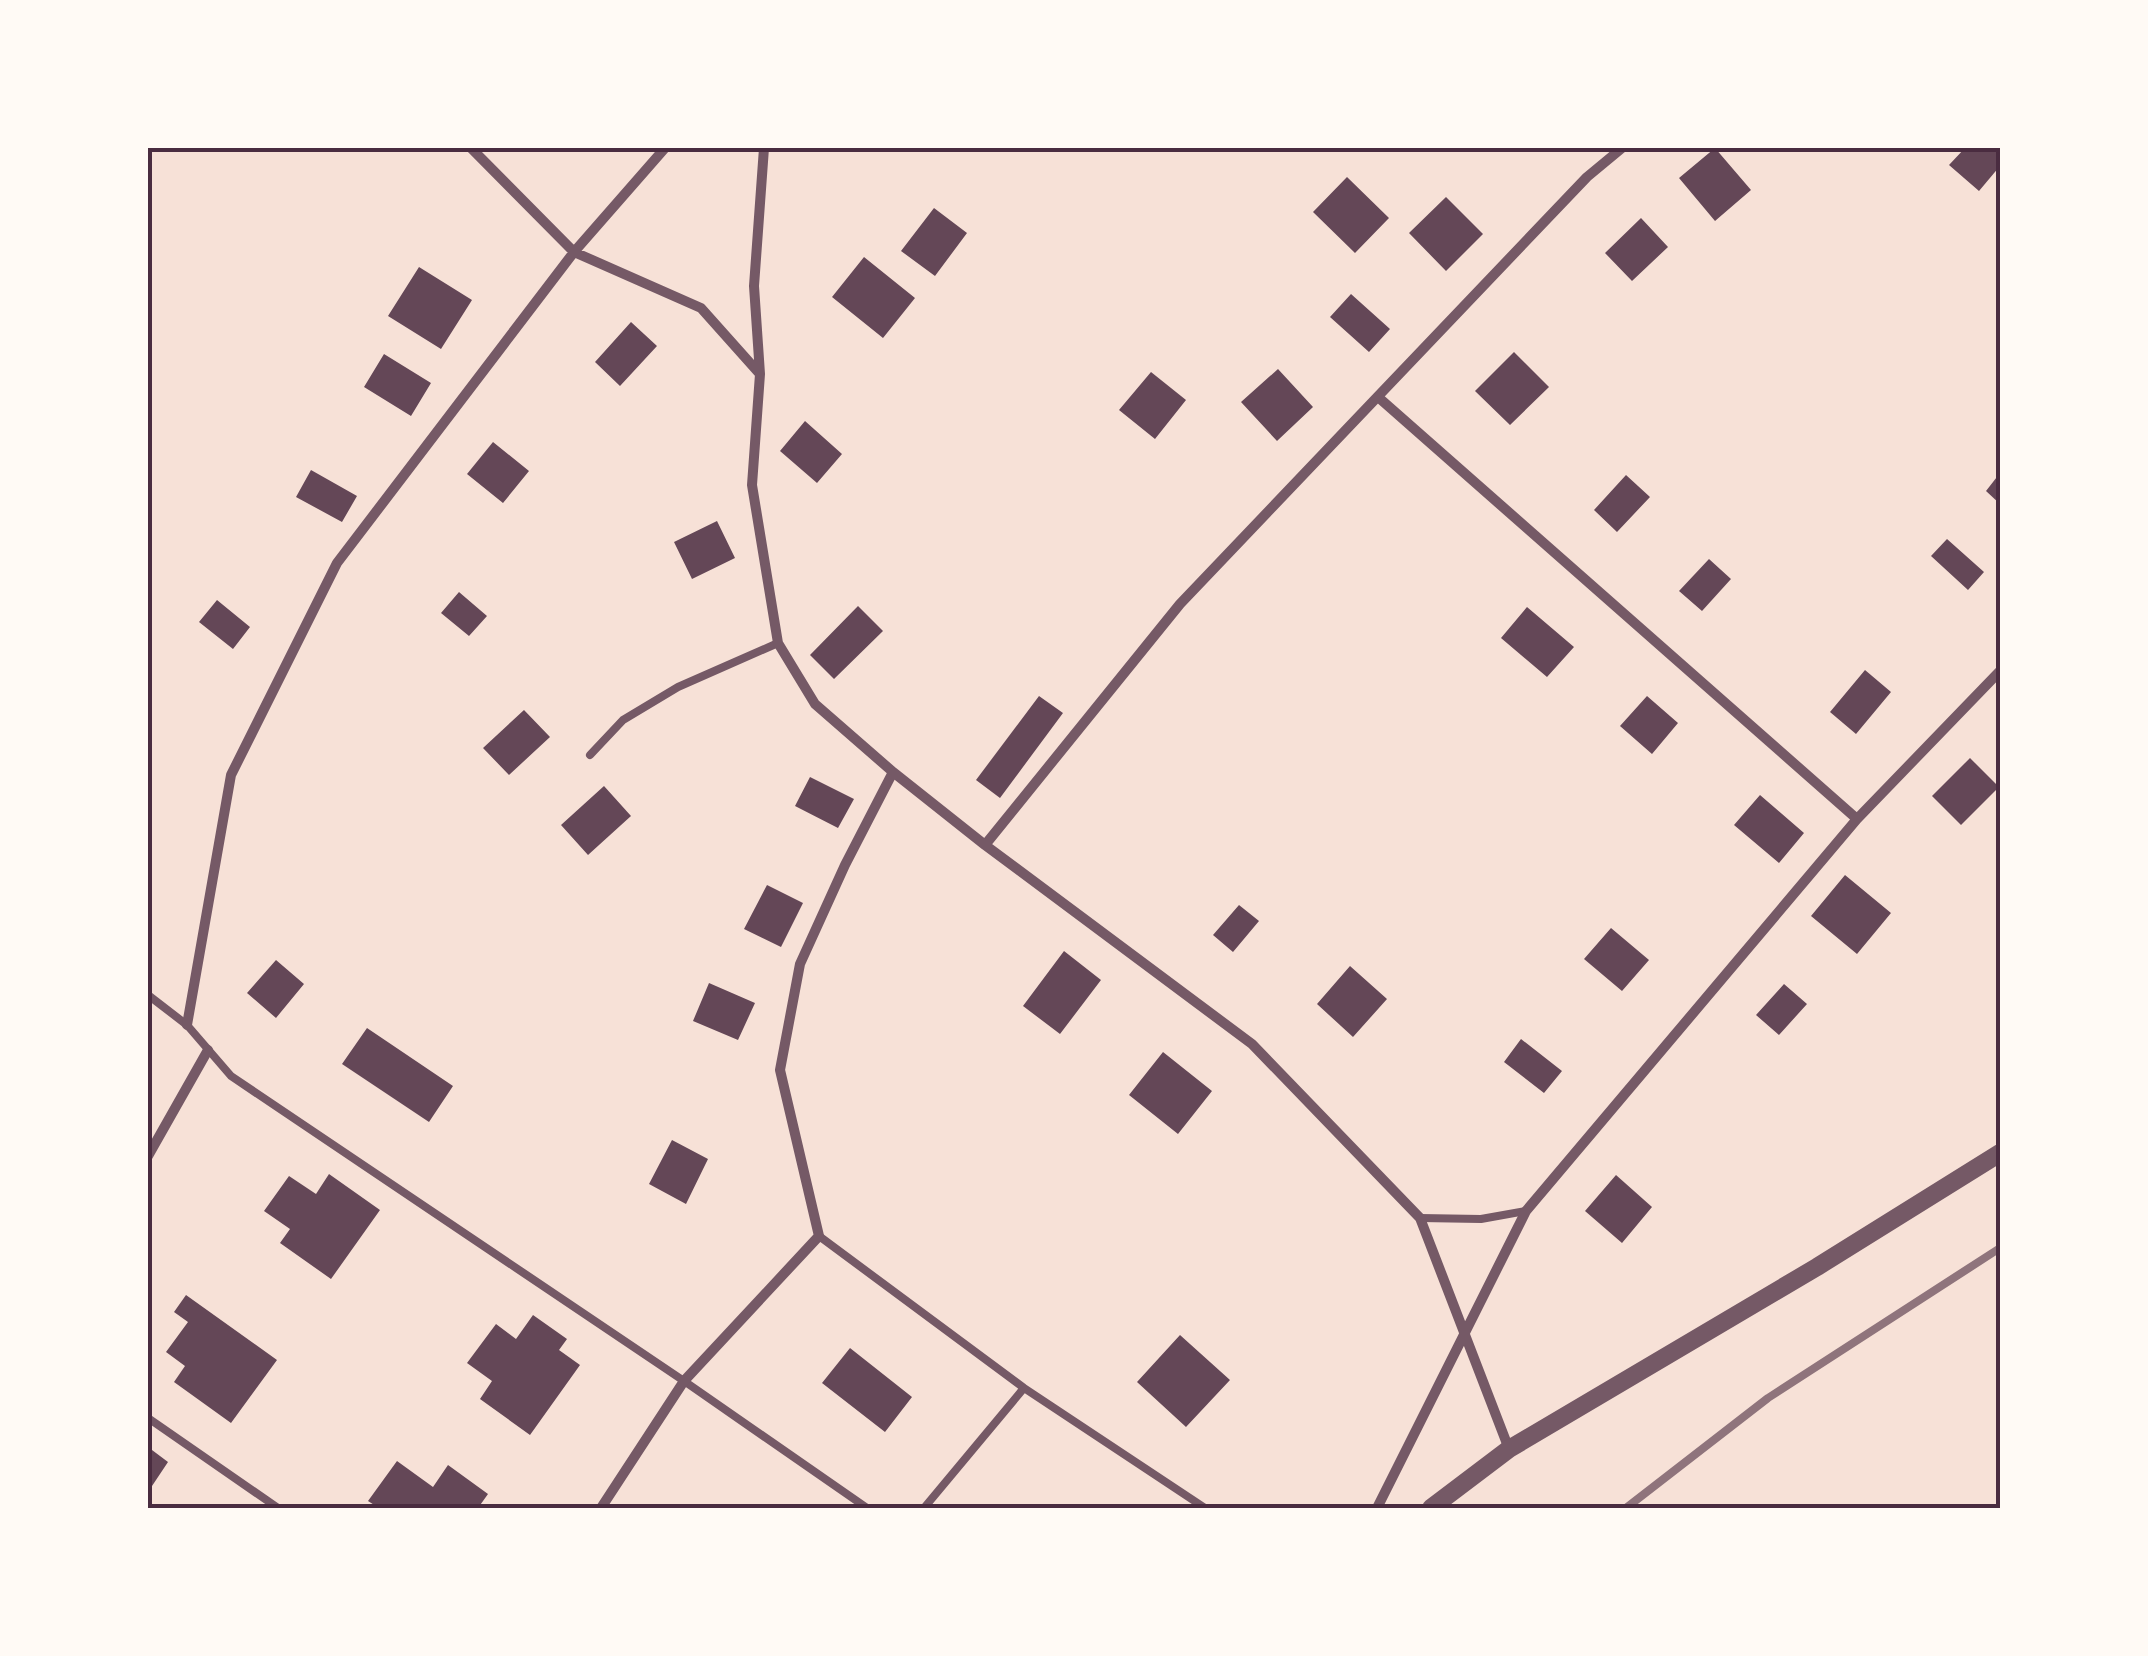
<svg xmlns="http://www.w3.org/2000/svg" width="2148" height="1656" viewBox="0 0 2148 1656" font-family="Raleway,sans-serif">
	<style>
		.building { fill: #644757 }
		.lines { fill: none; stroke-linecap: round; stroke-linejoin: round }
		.service { stroke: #755966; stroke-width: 8 }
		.minor { stroke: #755966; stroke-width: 10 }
		.tertiary { stroke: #755966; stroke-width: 18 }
		.rail { stroke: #8f747c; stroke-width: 8 }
		.neatline { fill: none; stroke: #4a2c40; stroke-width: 4 }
	</style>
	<rect width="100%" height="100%" fill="#f7e1d7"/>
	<path class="building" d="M1715,148l36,42 -36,31 -36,-43z
		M1965,148h35v18l-21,25 -30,-26z
		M1347,177l42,41 -34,35 -42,-41z
		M1446,197l37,37 -37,37 -37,-38z
		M934,208l33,25 -32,43 -34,-25z
		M1641,218l27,29 -36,34 -27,-28z
		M864,257l51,41 -32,40 -51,-41z
		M419,267l53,33 -31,49 -53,-33z
		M1351,294l39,35 -21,23 -39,-35z
		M631,322l26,24 -37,40 -25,-24z
		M1514,352l35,35 -39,38 -35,-34z
		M384,354l47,29 -20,33 -47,-29z
		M1278,369l35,38 -36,34 -36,-39z
		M1151,372l35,28 -31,39 -36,-29z
		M805,421l37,33 -25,29 -37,-32z
		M493,442l36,29 -26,32 -36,-29z
		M311,470l46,26 -15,26 -46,-25z
		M2000,473v31l-14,-13z
		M1626,475l24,22 -33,35 -23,-22z
		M717,521l18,37 -43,21 -18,-37z
		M1947,539l37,33 -16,18 -37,-34z
		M1709,559l22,20 -29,32 -23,-20z
		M459,592l28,24 -18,20 -28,-23z
		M217,600l33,27 -17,22 -34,-27z
		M858,606l25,25 -49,48 -24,-24z
		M1527,607l47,40 -27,30 -46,-39z
		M1865,670l26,22 -35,42 -26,-22z
		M1039,696l24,17 -63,85 -24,-18z
		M1647,696l31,27 -26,31 -32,-28z
		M524,710l26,27 -41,38 -26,-27z
		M1970,758l29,29 -38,38 -29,-29z
		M810,777l44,22 -16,29 -43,-22z
		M604,786l27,30 -43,39 -27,-30z
		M1760,795l44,38 -25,30 -45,-38z
		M1845,875l46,38 -34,41 -46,-38z
		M767,885l36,18 -22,44 -37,-18z
		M1239,905l20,16 -26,31 -20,-17z
		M1611,928l38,32 -27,31 -38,-32z
		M1064,951l37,29 -41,54 -37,-28z
		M276,960l28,24 -28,34 -29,-25z
		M1350,966l37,33 -34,38 -36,-33z
		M709,983l46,20 -17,37 -45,-19z
		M1784,984l23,20 -28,31 -23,-20z
		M367,1028l86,58 -24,36 -87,-58z
		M1521,1039l41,32 -18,22 -40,-31z
		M1163,1052l49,39 -34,43 -49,-39z
		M672,1140l36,19 -22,45 -37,-20z
		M329,1174l51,36 -49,69 -51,-36 10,-14 -26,-18 25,-35 27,18z
		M1616,1175l36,32 -30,36 -37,-32z
		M186,1295l91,65 -46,63 -57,-41 11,-16 -19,-14 22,-30 -14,-10z
		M533,1315l34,24 -8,11 21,15 -50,70 -50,-36 12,-18 -25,-18 29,-39 20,15z
		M1180,1335l50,45 -44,47 -49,-45z
		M850,1348l62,49 -27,35 -63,-49z
		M148,1447l20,15 -20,30z
		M397,1461l36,26 15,-22 40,29 -10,14h-99l-11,-7z"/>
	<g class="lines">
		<path class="service" d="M590,755l33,-35 55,-33 100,-44
			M148,995l39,30 44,51 453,305 183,127
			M1420,1218l61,1 45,-8
			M819,1236l205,152 181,120
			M148,1418l130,90
			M924,1508l100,-120"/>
		<path class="minor" d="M471,148l103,104 127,56 58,65
			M148,149l1,-1
			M1378,397l479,422
			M893,772l92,73 267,199 168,174 89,231
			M985,845l195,-241 407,-427 35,-29
			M187,1025l44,-250 106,-212 237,-311 91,-104
			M148,1156l60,-106
			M601,1508l83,-127 135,-145 -39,-166 20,-106 45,-99 48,-93 -78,-68 -37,-61 -26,-158 8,-111 -6,-88 10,-138
			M1377,1508l149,-297 331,-392 143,-148"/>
		<path class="tertiary" d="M1431,1508l78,-59 308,-182 183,-114"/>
		<path class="rail" d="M1626,1508l142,-110 232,-150"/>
	</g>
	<rect width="2148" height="1656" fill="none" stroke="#fffaf5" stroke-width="300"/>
	<rect x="150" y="150" width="1848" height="1356" class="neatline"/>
</svg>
